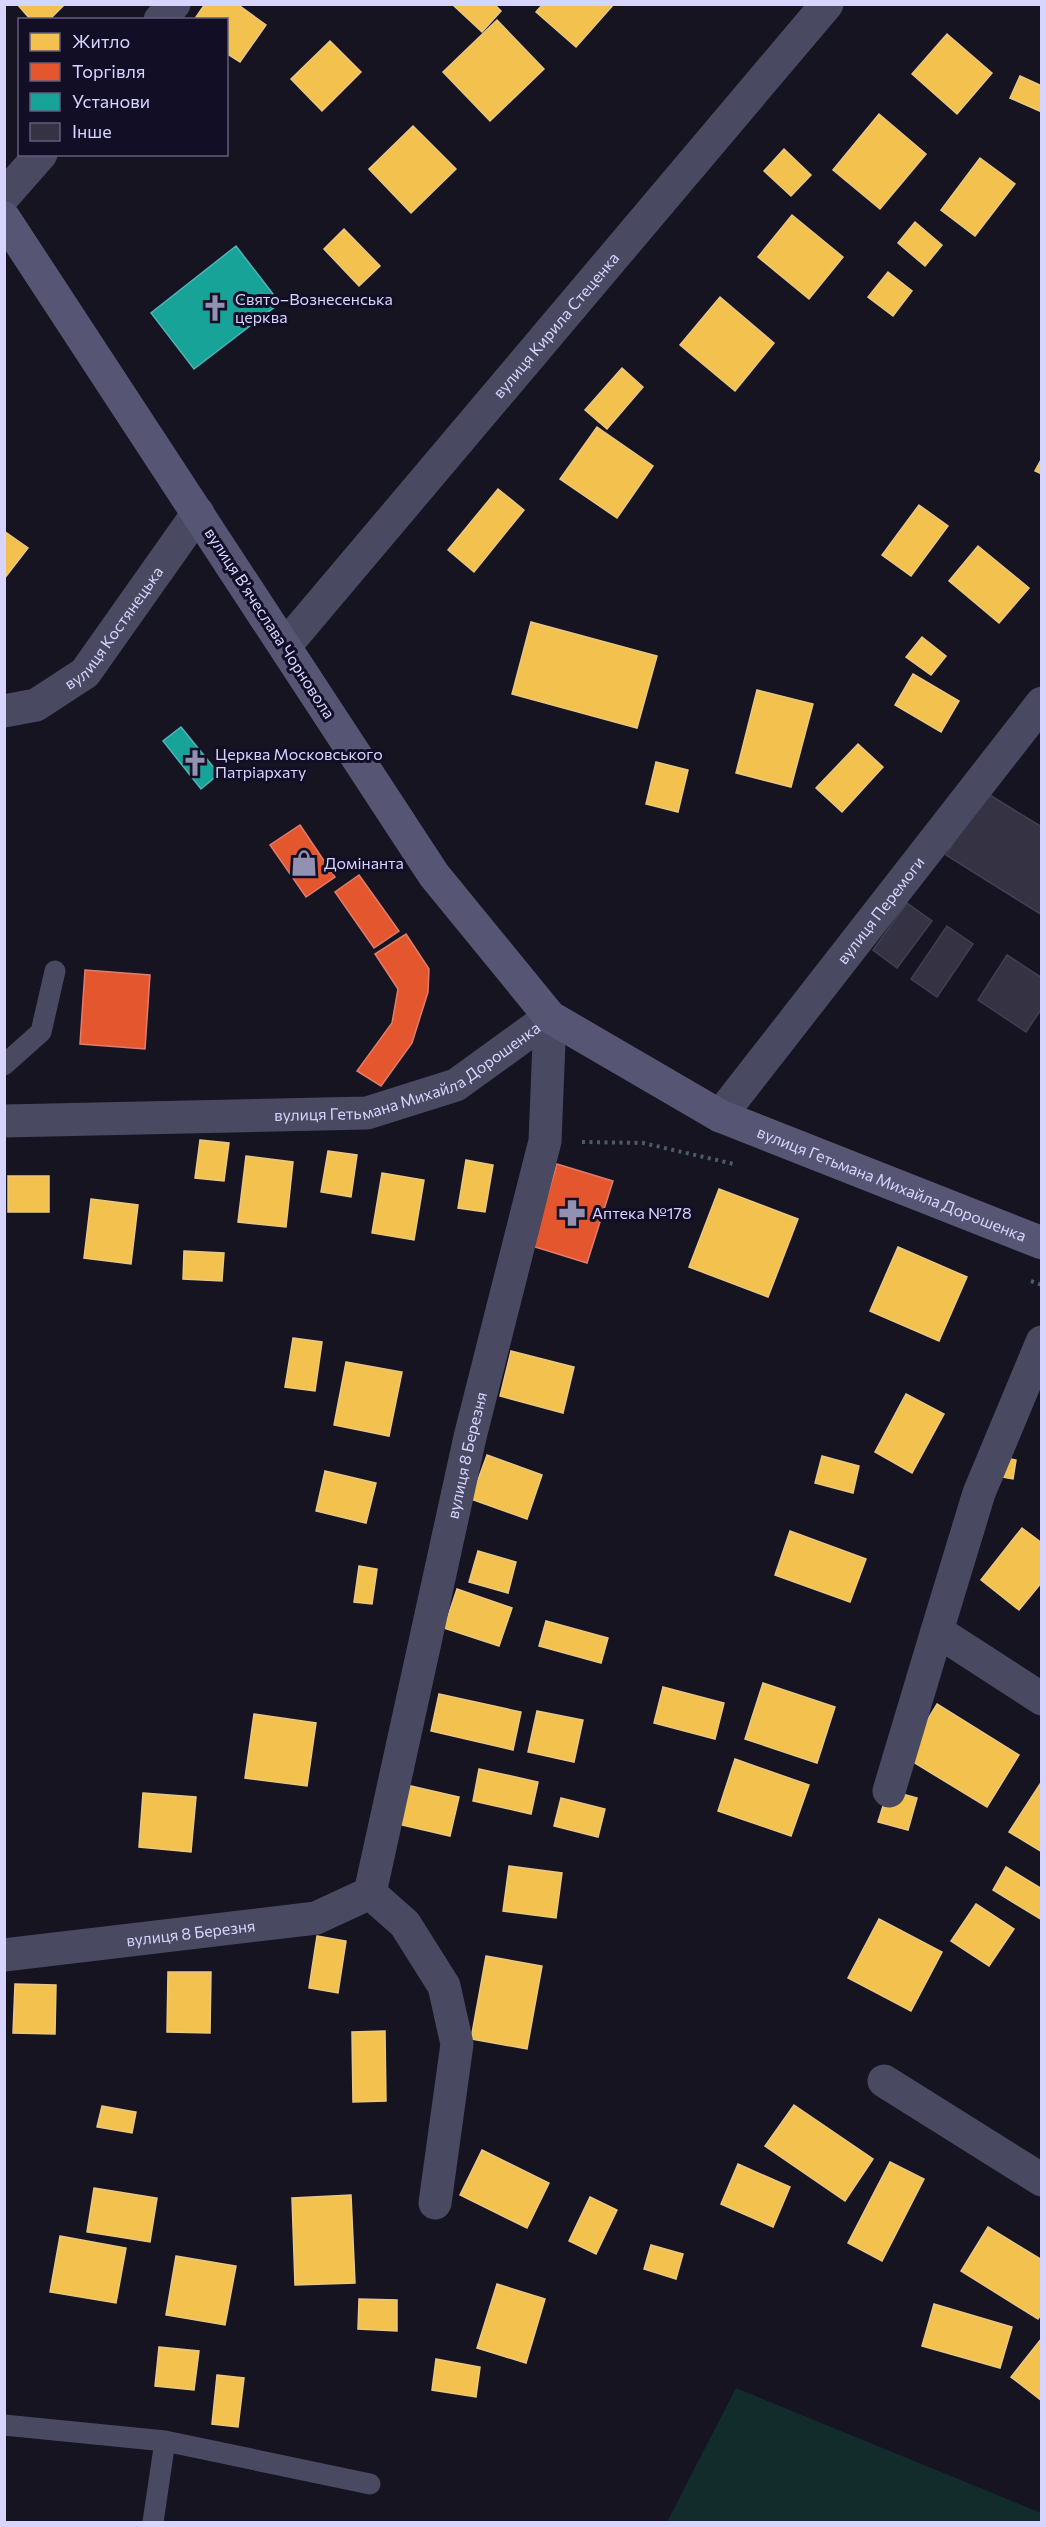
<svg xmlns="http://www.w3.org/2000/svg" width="1046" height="2527" viewBox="0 0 1046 2527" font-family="Commissioner,sans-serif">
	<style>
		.green { fill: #122c2c }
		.homes { fill: #f2c14e; stroke: #eac783; stroke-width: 1.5 }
		.shops { fill: #e4572e; stroke: #e07c6d; stroke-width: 1.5 }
		.public { fill: #17a398; stroke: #51b2b7; stroke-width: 1.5 }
		.building { fill: #343243; stroke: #423f54; stroke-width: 1.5 }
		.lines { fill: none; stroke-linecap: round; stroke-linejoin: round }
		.path { stroke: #4a5b69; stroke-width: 4; stroke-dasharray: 3 4.5; stroke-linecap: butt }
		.lane { stroke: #494961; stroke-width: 21 }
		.street { stroke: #494961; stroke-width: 33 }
		.secondary { stroke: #575574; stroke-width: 33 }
		.labels { text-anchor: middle; stroke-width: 6; stroke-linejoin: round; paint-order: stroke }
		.poi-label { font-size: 16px; fill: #d7d4ff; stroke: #120e26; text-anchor: start }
		.street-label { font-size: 16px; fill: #d7d4ff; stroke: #120e26 }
	</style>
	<rect width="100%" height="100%" fill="#161420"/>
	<path class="green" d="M736,2388l305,125v9h-374z"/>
	<path class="homes" d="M17,4h48l-16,16h-18z
		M205,4h32l29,21 -26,37 -14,-9v-33h-32z
		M452,4h42l7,7 -19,21z
		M543,4h71l-38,43 -40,-35z
		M497,20l47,49 -54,52 -47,-49z
		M947,34l45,39 -35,41 -45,-40z
		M330,41l31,31 -39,39 -31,-32z
		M1020,76l22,10v26l-32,-14z
		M879,114l47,40 -46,55 -47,-39z
		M413,126l43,43 -45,44 -42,-44z
		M784,149l27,26 -20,21 -27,-25z
		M980,158l35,26 -40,52 -34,-26z
		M792,215l51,42 -34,42 -51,-42z
		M915,222l27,23 -17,21 -27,-23z
		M344,229l36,37 -21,20 -35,-37z
		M888,272l24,19 -19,25 -25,-19z
		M720,297l54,46 -39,48 -55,-46z
		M622,368l21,19 -36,42 -22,-19z
		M597,427l56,39 -36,52 -57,-39z
		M1042,458v16l-7,-3z
		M498,489l26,21 -50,62 -26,-22z
		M919,505l29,21 -37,50 -29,-21z
		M4,531l24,17 -24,31z
		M978,546l51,42 -30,35 -50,-42z
		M531,622l126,34 -20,72 -125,-34z
		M922,637l24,19 -15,19 -25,-18z
		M913,674l46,27 -18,31 -46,-27z
		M757,690l56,14 -22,83 -55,-14z
		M858,744l25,23 -41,45 -26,-24z
		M656,762l32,8 -10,42 -32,-8z
		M200,1140l29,3 -5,38 -29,-3z
		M328,1151l29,4 -6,42 -30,-5z
		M246,1156l47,6 -7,65 -48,-5z
		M466,1160l27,5 -8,47 -27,-4z
		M382,1173l42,7 -10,60 -42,-7z
		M8,1176h41v36h-41z
		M719,1189l79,30 -30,78 -79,-30z
		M91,1199l47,6 -7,59 -47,-6z
		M898,1247l69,30 -28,64 -69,-30z
		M184,1251l40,2 -2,28 -39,-2z
		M293,1338l29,4 -7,49 -30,-4z
		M511,1351l63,16 -11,46 -63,-17z
		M346,1362l56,10 -13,64 -55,-11z
		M906,1394l38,20 -32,59 -37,-21z
		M983,1453l33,7 -3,19 -34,-6z
		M487,1455l55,20 -15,44 -56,-20z
		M822,1456l37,10 -6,27 -38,-10z
		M325,1471l51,12 -10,40 -50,-12z
		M1022,1528l20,15v39l-23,28 -38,-30z
		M790,1531l76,28 -16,43 -75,-27z
		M478,1551l38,11 -8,31 -39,-11z
		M359,1566l18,3 -5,35 -18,-2z
		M457,1589l55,19 -13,38 -55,-18z
		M546,1621l62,17 -7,25 -62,-17z
		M763,1683l72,24 -18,56 -72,-24z
		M663,1687l61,16 -9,36 -61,-16z
		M439,1694l82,18 -8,38 -82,-19z
		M937,1704l82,51 -32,52 -82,-50z
		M537,1711l46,9 -9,42 -46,-10z
		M254,1714l62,9 -9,63 -62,-8z
		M735,1759l74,26 -18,51 -73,-25z
		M479,1769l59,13 -7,32 -58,-13z
		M1042,1781v71l-33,-20z
		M398,1783l61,14 -9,39 -61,-14z
		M888,1790l29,8 -9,32 -30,-8z
		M143,1793l53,4 -5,55 -52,-5z
		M561,1798l44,11 -7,28 -44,-11z
		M509,1866l53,7 -6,45 -53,-7z
		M1006,1867l36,22v31l-49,-30z
		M976,1904l38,25 -25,37 -38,-25z
		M879,1919l63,33 -31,59 -63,-33z
		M317,1936l29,5 -8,52 -29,-5z
		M486,1956l56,10 -15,83 -56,-10z
		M168,1972h43l-1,61 -43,-1z
		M15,1984l41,1 -1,49 -42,-1z
		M385,2031l1,70 -33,1 -1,-70z
		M794,2105l79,54 -28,42 -80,-55z
		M102,2106l34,6 -4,21 -35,-6z
		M482,2150l67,33 -22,45 -67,-33z
		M890,2162l34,17 -42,82 -34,-18z
		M738,2164l52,23 -17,40 -52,-23z
		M94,2188l63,10 -7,44 -63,-10z
		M351,2195l4,88 -60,2 -3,-87z
		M590,2197l27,13 -21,44 -27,-13z
		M988,2227l54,33v53l-4,6 -77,-48z
		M60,2236l66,12 -10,55 -66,-11z
		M651,2245l32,9 -7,25 -32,-10z
		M176,2256l60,10 -11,59 -59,-10z
		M497,2284l48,15 -19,64 -49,-15z
		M359,2299l38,1v31l-39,-2z
		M934,2304l78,23 -12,41 -78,-22z
		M1042,2338v63l-31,-24z
		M159,2347l40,4 -5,39 -39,-4z
		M436,2359l44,8 -4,30 -44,-7z
		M217,2375l27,3 -6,49 -26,-3z"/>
	<path class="shops" d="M300,825l35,52 -29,20 -36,-52z
		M359,875l40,56 -25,17 -39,-56z
		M406,934l23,35 -1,23 -16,51 -31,43 -24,-15 35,-48 6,-34 -23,-35z
		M85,970l65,5 -5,74 -65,-5z
		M557,1164l56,17 -26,82 -55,-17z"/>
	<path class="public" d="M236,246l44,57 -86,66 -43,-56z
		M181,727l38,47 -18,15 -38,-48z"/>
	<path class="building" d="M985,792l57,35v88l-96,-60z
		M907,903l25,18 -35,47 -24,-18z
		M947,926l26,18 -36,53 -26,-18z
		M1007,955l35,23v30l-16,24 -48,-32z"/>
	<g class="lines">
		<path class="path" d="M582,1142l61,1 91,21
			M1031,1281l11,4"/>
		<path class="lane" d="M4,1065l37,-33 14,-61
			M4,2425l161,16 205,43
			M153,2522l12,-81"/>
		<g class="street">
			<path d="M160,20l14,-16"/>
			<path d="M4,196l37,-42"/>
			<path id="s1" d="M285,646l542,-642"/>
			<path id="s2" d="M4,711l32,-6 49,-32 113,-160"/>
			<path id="s3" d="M720,1116l322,-413"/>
			<path id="s4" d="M4,1121l363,-8 89,-28 94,-68"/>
			<path d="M1042,1342l-63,151 -42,138 105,68"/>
			<path d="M889,1791l48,-160"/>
			<path d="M370,1893l35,31 39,62 13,58 -22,159"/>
			<path id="s5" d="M4,1955l312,-37 54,-25 100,-456 75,-296 5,-124"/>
			<path d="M884,2081l158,99"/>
		</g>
		<path class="secondary" id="s6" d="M4,218l430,657 116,142 170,99 322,127"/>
	</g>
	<defs>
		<symbol id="church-bare" viewBox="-9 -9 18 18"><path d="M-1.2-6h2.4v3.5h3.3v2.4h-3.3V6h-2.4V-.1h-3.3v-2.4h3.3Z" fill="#9391b1" stroke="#120e26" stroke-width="2.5" paint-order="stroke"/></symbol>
		<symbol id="shop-bare" viewBox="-9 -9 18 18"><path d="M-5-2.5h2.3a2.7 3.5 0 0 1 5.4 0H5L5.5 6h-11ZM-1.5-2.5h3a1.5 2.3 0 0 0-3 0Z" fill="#9391b1" stroke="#120e26" stroke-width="2.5" paint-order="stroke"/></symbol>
		<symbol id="pharmacy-bare" viewBox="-9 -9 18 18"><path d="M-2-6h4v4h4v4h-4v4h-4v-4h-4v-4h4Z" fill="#9391b1" stroke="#120e26" stroke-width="2.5" paint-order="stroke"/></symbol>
	</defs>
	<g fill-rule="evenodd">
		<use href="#church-bare" x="196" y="289" width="38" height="38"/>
		<use href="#church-bare" x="176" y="744" width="38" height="38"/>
		<use href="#shop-bare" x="285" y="844" width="38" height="38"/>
		<use href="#pharmacy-bare" x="553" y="1194" width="38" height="38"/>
	</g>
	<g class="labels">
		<g class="poi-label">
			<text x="235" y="305">Свято–Вознесенська<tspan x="235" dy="18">церква</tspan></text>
			<text x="215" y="760">Церква Московського<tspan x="215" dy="18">Патріархату</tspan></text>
			<text x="324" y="869">Домінанта</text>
			<text x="592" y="1219">Аптека №178</text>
		</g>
		<g class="street-label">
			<text dy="6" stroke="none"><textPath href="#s1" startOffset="420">вулиця Кирила Стеценка</textPath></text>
			<text transform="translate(270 623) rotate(57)" y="6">вулиця Вʼячеслава Чорновола</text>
			<text dy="6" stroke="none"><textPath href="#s2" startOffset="144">вулиця Костянецька</textPath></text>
			<text dy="6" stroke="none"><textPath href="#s3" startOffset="261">вулиця Перемоги</textPath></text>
			<text dy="6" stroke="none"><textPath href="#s4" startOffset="414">вулиця Гетьмана Михайла Дорошенка</textPath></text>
			<text dy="6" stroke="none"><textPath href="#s6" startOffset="1350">вулиця Гетьмана Михайла Дорошенка</textPath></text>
			<text dy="6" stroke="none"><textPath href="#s5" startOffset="822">вулиця 8 Березня</textPath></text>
			<text dy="6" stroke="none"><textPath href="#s5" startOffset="188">вулиця 8 Березня</textPath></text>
		</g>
	</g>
	<rect width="1046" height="2527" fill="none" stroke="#d7d4ff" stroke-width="12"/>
	<rect x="18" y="18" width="210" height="138" fill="#120e26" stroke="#615d7d" stroke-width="1.5"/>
	<rect x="30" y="33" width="30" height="18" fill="#f2c14e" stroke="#615d7d" stroke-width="1.5"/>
	<text x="72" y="48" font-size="18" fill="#d7d4ff">Житло</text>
	<rect x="30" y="63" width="30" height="18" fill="#e4572e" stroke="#615d7d" stroke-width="1.5"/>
	<text x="72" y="78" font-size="18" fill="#d7d4ff">Торгівля</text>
	<rect x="30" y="93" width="30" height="18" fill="#17a398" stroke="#615d7d" stroke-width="1.5"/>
	<text x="72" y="108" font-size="18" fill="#d7d4ff">Установи</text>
	<rect x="30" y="123" width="30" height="18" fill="#343243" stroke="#615d7d" stroke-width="1.5"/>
	<text x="72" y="138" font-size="18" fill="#d7d4ff">Інше</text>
</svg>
